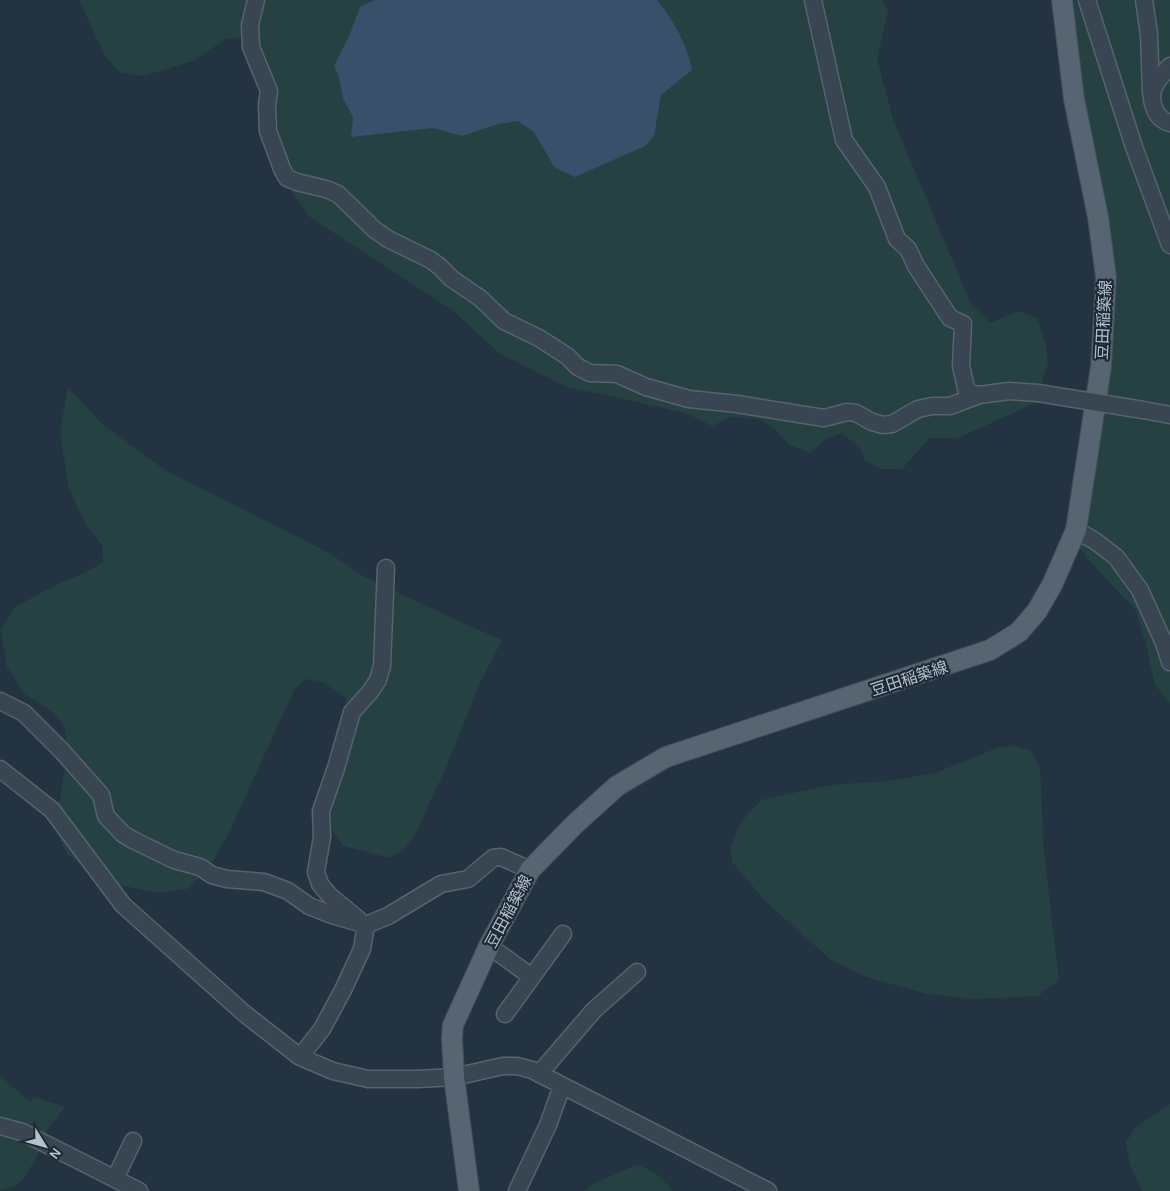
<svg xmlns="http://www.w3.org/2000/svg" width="1170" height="1191" viewBox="0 0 1170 1191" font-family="Karla,'Noto Sans JP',sans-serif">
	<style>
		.green { fill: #264142 }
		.water { fill: #385069 }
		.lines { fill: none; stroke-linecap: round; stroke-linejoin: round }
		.minor-casing { stroke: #57636e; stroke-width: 19 }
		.major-casing { stroke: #424e5a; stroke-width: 22 }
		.minor { stroke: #394551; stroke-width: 16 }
		.major { stroke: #576471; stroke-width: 20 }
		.minor-bridge-casing { stroke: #57636e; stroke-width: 19; stroke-linecap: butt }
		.minor-bridge { stroke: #394551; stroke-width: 16 }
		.labels { text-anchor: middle; stroke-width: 4.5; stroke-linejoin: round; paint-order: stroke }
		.street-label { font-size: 16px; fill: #b5c0cb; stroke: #1d2a36 }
	</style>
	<rect width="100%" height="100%" fill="#243341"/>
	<path class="green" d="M79,0h803l6,11 -11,48 16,60 78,185 19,19 28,-12 19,7 9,28 2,17 -13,40 -77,35h-28l-28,31h-21l-16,-8 -4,-12 -19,-16 -14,5 -18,15 -22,-9 -14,-16 -15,-9 -28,-2 -19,9 -24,-12 -81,-19 -38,-7 -70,-35 -47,-43 -141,-92 -19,-25 -18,-33 -11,-65 -18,-58 -19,2 -33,22 -50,15 -24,-4 -15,-18z
		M1067,0h103v703l-15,-18 -9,-41 -11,-35 -33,-34 -22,-26 -4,-8 35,-264z
		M68,387l35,38 62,45 164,83 34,23 93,44 46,20 -22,43 -36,89 -29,63 -12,15 -13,8 -47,-12 -12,-17 -8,-26 25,-90 -2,-15 -23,-16 -17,-3 -12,11 -66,145 -20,34 -21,20 -30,4 -55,-12 -35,-27 -12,-26 13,-78 -4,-24 -13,-15 -26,-17 -18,-27 -6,-38 14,-22 39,-21 30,-13 19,-11 -1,-17 -19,-25 -15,-35 -8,-54z
		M1015,746l15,4 10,17 4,85 15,128 -21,16 -64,3 -47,-5 -61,-17 -35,-17 -65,-58 -34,-40 -1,-15 7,-19 10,-15 14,-13 67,-15 60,-4 46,-8 65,-26z
		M0,1077l31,25 2,-5 32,10 -18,23c1,10 -20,46 -28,53 -4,4 -13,5 -19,7z
		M1170,1104v87h-28l-12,-26 -4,-23 10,-15z
		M637,1165c18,6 24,11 35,26h-88l15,-10z"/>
	<path class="water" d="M375,0h282c17,21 30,44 35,70l-31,25 -7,41 -9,10 -70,31 -21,-10 -20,-35 -16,-11 -20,3 -36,12 -29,-8 -82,9 2,-20 -10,-19 -4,-21 -5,-11 16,-32 10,-27z"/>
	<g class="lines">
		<defs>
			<path id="minor" d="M256,0l-6,25 1,22 18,44 -2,14 1,26 14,38 5,9 10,4 29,7 12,5 37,36 13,9 43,21 9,7 12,12 28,19 24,23 35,17 28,18 11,11 12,6 27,1 29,13 43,12 48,5 87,14 23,-6 9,1 16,9 11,3 9,-1 26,-15 14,-3h18l29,-11
				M813,0l31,140 33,47 20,52 11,10 8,17 34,52 13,6 -2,42 6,26 12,3 30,-4 29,2
				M1087,0l47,147 36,98
				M1144,0l5,34 2,59
				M1170,66c-11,12 -23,24 -16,41 3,9 7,13 16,16
				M1143,410l27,5
				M1076,530l19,11 21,16 24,33 24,53 6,19
				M0,701l24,12 37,37 40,45 5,21 17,18 10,6 41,20 26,7 12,8 15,4 37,3 24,9 21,15 23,9 34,10 22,-9 53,-32 27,-5 25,-21 8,-1 29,13
				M0,769l52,41 71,95 122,109 55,43 33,14 35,8h49l37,-2 49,-11h14l15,4 236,121
				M358,919l-28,-23 -10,-12 -4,-12 6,-35 -1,-26 15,-43 16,-56 18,-20 8,-12 4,-14 4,-98
				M489,946l43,31
				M505,1014l58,-80
				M300,1057l22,-28 21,-39 19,-41 4,-24
				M539,1074l55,-64 43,-38
				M0,1126l22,6 117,59
				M115,1179l18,-38
				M517,1191l31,-66 14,-39"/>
			<path id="major" d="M469,1191l-15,-114 -2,-39 1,-13 36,-79 41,-76 45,-46 42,-38 49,-29 324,-107 29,-18 18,-21 15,-26 24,-55 25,-163 5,-90 -8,-60 -24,-118 -12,-99"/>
		</defs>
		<use href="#minor" class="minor-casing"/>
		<use href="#major" class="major-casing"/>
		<use href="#minor" class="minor"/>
		<use href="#major" class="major"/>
		<defs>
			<path id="minor-bridge" d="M1038,393l105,17"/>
		</defs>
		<use href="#minor-bridge" class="minor-bridge-casing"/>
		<use href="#minor-bridge" class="minor-bridge"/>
	</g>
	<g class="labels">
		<g class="street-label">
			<text transform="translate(1103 320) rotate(-87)" y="6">豆田稲築線</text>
			<text transform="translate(909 678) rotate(-18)" y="6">豆田稲築線</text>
			<text transform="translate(508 911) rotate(-62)" y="6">豆田稲築線</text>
		</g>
	</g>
	<g transform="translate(45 1146) rotate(127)" stroke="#1d2a36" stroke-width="4" paint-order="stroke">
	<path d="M0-4L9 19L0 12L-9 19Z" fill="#b5c0cb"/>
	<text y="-8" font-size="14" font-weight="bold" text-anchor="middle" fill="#b5c0cb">N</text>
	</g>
</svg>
